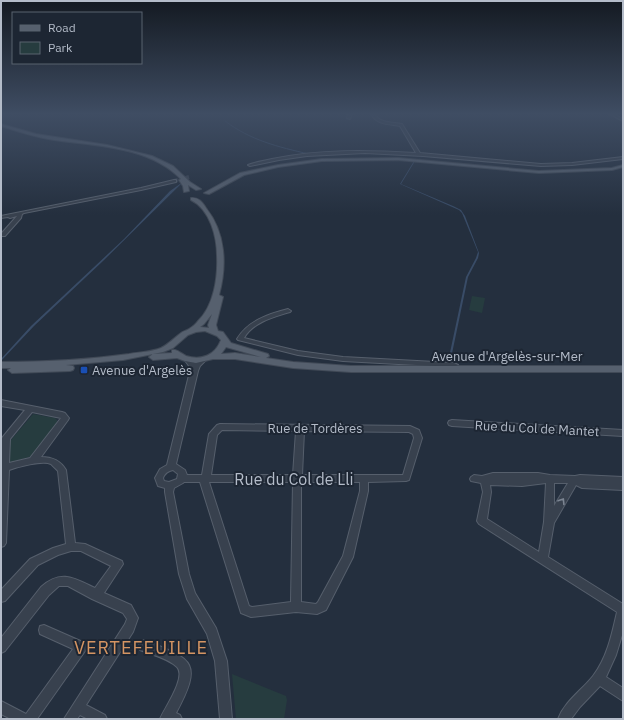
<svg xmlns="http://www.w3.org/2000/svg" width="624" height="720" viewBox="0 0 624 720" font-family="'IBM Plex Sans',sans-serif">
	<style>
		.green { fill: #263c3f }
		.water { fill: #394c67 }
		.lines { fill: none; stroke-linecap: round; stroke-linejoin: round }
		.stream { stroke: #394c67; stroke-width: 1 }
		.minor-tunnel { stroke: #3a4453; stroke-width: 4; stroke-dasharray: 4 2; stroke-linecap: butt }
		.minor-casing { stroke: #565f6c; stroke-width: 2 }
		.major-casing { stroke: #414a57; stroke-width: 2 }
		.minor { fill: #38414e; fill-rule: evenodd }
		.major { fill: #56606e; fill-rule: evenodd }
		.oneway { stroke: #7c8592 }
		.transit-dot { fill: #1a4fb4; stroke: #1d2633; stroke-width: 1.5 }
		.labels { text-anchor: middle; stroke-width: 4; stroke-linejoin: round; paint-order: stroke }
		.street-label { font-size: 13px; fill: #b4bcc9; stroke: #1d2633 }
		.poi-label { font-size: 13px; fill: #b4bcc9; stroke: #1d2633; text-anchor: start }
		.near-street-label { font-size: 16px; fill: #b4bcc9; stroke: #1d2633 }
		.near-quarter-label { font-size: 18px; letter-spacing: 1px; fill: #d59563; stroke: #1d2633 }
	</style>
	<rect width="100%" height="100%" fill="#242f3e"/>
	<path class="green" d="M472,296l13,2 -3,15 -13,-3z
		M33,414l22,4 2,2v4l-25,32 -22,7v-22z
		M232,674l54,22 1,4 -3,19h-48z"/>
	<path class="water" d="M423,157l-8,4 -14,23 52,22 8,4 4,6 14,37 -1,5 -10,19 -18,86 -7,4 5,-5 18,-85 10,-19 2,-6 -16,-39 -3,-3 -59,-26 14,-23z
		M180,184h1l-78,77 -69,65 -33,35v-2l30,-33 93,-87 46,-48z"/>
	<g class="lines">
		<path class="stream" d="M225,121c25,19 53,26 84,33"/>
		<path class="minor-tunnel" d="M174,181l15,-4"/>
		<defs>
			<path id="minor" d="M348,114h4l-2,5 -3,-1z
				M371,114h4c5,10 18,8 27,10l18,29 121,11 31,-1 51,-6v2l-51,6 -31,1 -118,-10 -58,-3 -58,3 -28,4 -29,6 -2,-1c7,-3 16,-4 24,-6 47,-10 96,-9 144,-6l-16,-27c-11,-2 -23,-1 -29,-12z
				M610,114h4l9,5v2z
				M174,180h2v2l-35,8 -117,23 -2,1 -1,4 -16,18h-4v-2l16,-18 -7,2 -2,-1 -7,1v-2l140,-28z
				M288,309l3,2 -1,1c-16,5 -37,10 -46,26l54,13 45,6 111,6 4,2 -4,2 -111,-6 -45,-6 -60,-15 -1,-1c11,-18 31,-25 51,-30z
				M185,357h4l6,6 9,-6 3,2 -7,7 -2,5 -22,93 9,6 2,5h15l7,-41 8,-9 3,-1 190,2 9,4 3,8 -13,42 -3,1 -38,1v9l-15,66 -27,53 -9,4 -21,-2 -45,5 -10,-4 -41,-131h-16l-1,1 -9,5 -1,4 16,82 6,19 21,35 11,33 5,58h-12l-5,-58 -8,-27 -20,-35 -8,-25 -14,-82v-4l-7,-2 -3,-8 5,-9 7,-4 23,-94 -1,-5 -5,-7zM222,430l74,1 -3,44h-82l6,-40zM304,431l105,1 4,2 1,4 -11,37h-101zM173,470l5,4 -1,5 -8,3 -5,-1 -1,-3c2,-5 5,-7 10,-8zM209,482h84l-2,120 -39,5 -3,-1zM301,482h59v9l-17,65 -25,46 -2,2 -15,-2z
				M1,400l61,12 3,1 4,5 -1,2 -27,37c11,0 19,3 25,13l9,73 10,1 37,17 1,3 -19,29 27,12 7,13 -5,14 -47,73 19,10 2,4h-19l-8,-4 -3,4h-13l61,-95 2,-5 -4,-6 -31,-14 -24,-13h-9l-10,9 -44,56 -4,2v-15l40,-51c20,-18 33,-9 54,1l16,-22 -30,-15h-10l-13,4 -20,10 -33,36 -4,1v-12l29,-31 23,-11 13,-4 -8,-73c-2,-2 -5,-5 -7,-7 -9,-4 -33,3 -42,6l-3,73 -2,3 -3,1 1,-109 23,-28 -24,-4zM32,412l29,6 -31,40 -21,5 1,-24z
				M452,420l171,10v6l-171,-10 -3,-1 -1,-2 1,-2z
				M493,473h45l12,2 25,1 5,-1 43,2v13l-41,-2 -6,-3 -22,38 -6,34 75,47v28l-7,23 -10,22 17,11v13l-23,-15 -20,21 -9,12h-13c7,-18 23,-28 35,-43 14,-18 19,-42 24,-64l-138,-88 -2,-3 6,-29 -2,-9 -10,-2 -1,-2 1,-2 3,-2 8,1zM546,483l-2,39 -5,30 -52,-33 4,-27 -1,-7 32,1zM554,483h14l-14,23z
				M44,625l41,18 2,4 -2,4 -48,68h-26l-10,-5v-13l25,13 47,-65 -33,-15 -1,-4 1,-4z
				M144,640c48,19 60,21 32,73l4,2 2,4h-22c4,-10 27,-42 17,-52 -9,-9 -25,-12 -37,-17l-2,-4 2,-4z"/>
			<path id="major" d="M1,124l35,10 71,11 45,11 21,10 17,16 11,7 -5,1 -8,-5 1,6 -5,1 -1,-6 -4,-6 2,-1c-32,-33 -85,-33 -127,-39 -18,-3 -35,-8 -53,-14z
				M398,158l141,13 73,-3 11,-3v2l-11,3 -73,3 -141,-13 -76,1 -44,6 -34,8 -35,19 -5,-1 36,-20 38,-8 44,-6z
				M191,198c7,-1 11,4 15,10 20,25 21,58 13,87l4,2 -7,28 2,6 5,1 8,11 37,11 1,2 -3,2 27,4 58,4h272v6h-272l-58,-4 -58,-9h-22l-17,4 -11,-2 -8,-3 -24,2 -4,-3 4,-3 19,-1v-3h3c4,1 7,4 11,6 16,5 29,-1 35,-16l-4,-4 -12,-5 -9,1 -8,3 -15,13 -10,4 -40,8 -57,5 7,1 1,2 -1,2 -3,1 -58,2 -4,-3 3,-2h-10v-6c43,0 85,-2 128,-8 10,-2 23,-2 32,-6 8,-4 13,-10 20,-15 2,-2 5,-2 8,-4 3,-2 7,-5 9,-8 16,-15 20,-44 19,-65 0,-19 -7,-47 -26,-56zM212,314l-4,11 1,3 -9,-1 4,-3zM226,347l35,10 -26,-4 -14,1z"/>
		</defs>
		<use href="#minor" class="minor-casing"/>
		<use href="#major" class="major-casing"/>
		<use href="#minor" class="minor"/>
		<use href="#major" class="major"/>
	</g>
	<defs><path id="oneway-chevron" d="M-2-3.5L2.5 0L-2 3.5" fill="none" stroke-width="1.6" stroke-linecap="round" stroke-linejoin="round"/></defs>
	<use class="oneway" href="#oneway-chevron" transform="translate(562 501) rotate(-58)"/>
	<linearGradient id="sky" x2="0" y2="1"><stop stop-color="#141a22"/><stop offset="0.53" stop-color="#3f4d63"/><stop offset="1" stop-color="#3f4d63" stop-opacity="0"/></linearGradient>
	<rect width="624" height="215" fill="url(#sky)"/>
	<rect class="transit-dot" x="80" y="366" width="8" height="8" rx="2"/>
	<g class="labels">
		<g class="street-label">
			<text x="507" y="361">Avenue d'Argelès-sur-Mer</text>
			<text x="315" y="433">Rue de Tordères</text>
			<text transform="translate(537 428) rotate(3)" y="5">Rue du Col de Mantet</text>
		</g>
		<g class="poi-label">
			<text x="92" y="375">Avenue d'Argelès</text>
		</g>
		<g class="near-street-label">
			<text x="294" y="485">Rue du Col de Lli</text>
		</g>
		<g class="near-quarter-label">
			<text x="141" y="654">VERTEFEUILLE</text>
		</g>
	</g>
	<rect width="624" height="720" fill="none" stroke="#b4bcc9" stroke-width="4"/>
	<rect x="12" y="12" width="130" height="52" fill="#1d2633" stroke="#59626f"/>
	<rect x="20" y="25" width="20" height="6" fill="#56606e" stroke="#59626f"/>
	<text x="48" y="32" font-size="12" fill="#b4bcc9">Road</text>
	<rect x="20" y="42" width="20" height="12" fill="#263c3f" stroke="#59626f"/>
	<text x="48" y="52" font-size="12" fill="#b4bcc9">Park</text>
</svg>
